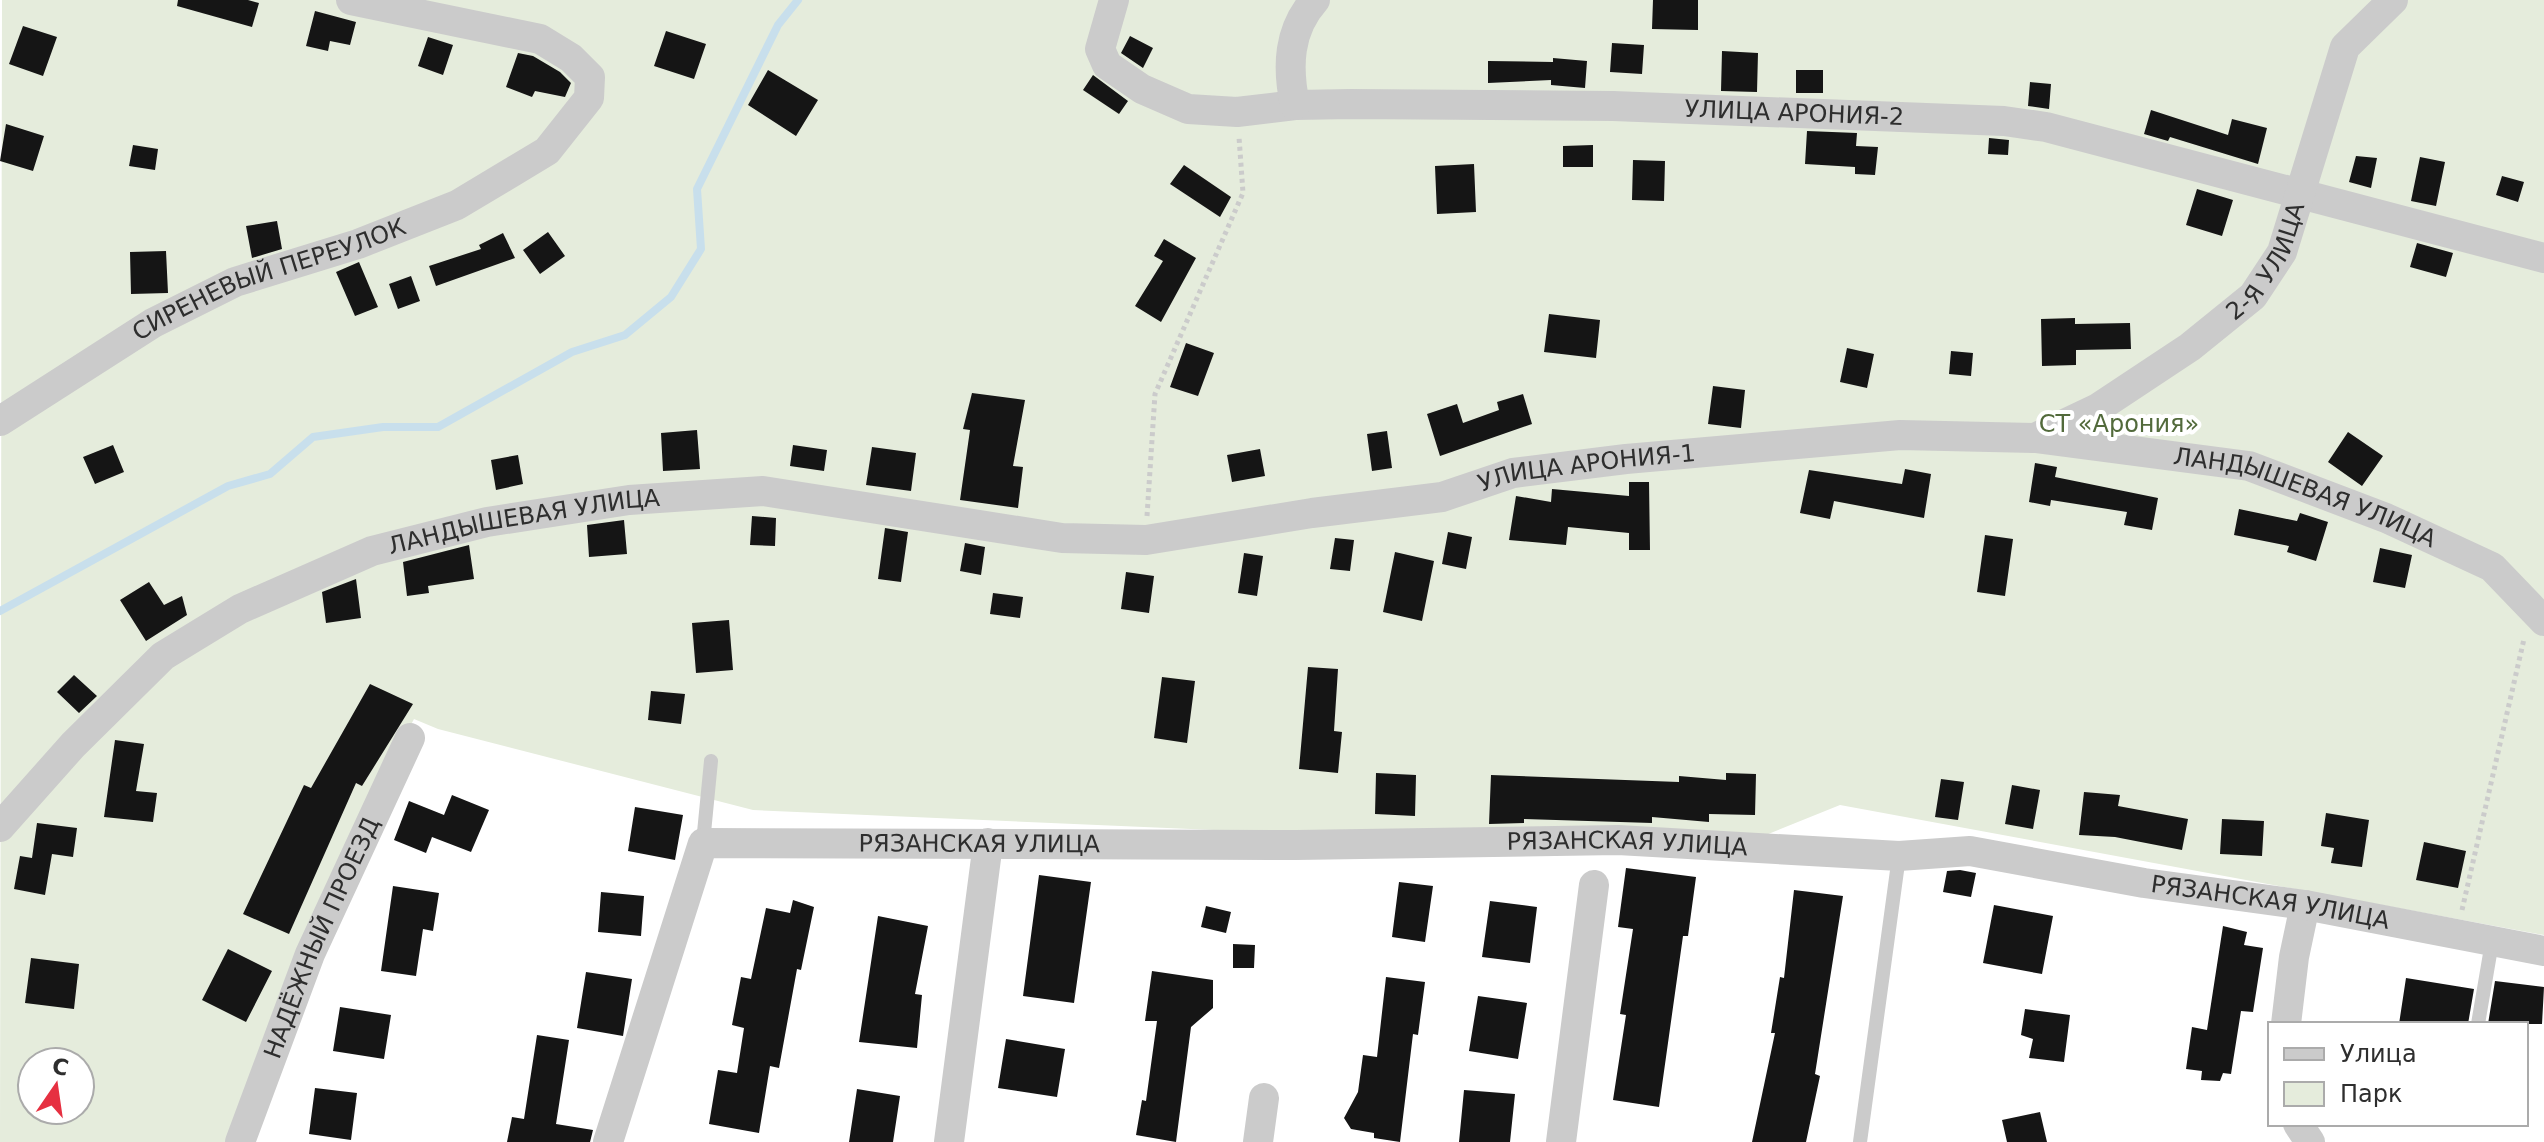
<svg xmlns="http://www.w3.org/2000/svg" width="2544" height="1142" viewBox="0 0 2544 1142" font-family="'DejaVu Sans',sans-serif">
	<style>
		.green { fill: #e5ecdc; fill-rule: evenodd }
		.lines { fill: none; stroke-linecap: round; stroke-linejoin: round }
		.stream { stroke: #c8dfec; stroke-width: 8 }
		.building { fill: #151515 }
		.path { stroke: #cbcbcb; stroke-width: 5; stroke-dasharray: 4 4; stroke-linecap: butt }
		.lane { stroke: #cbcbcb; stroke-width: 14 }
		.street { stroke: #cbcbcb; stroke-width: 30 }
		.labels { text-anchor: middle; stroke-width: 8; stroke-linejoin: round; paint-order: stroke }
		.street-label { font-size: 24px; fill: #2e2e2e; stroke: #fff }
		.park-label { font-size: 24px; fill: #526a3b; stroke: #fff }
	</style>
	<rect width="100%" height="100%" fill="#fff"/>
	<path class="green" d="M2,0h2542v935l-704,-130 -116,47 -971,-42 -315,-81 -24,-10 -92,175 -94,248h-228zM32,1062h48v48h-48z"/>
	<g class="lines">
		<path class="stream" d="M0,611l228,-125 42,-12 43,-37 70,-10h55l134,-75 53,-17 46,-38 30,-48 -4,-60 81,-164 20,-25"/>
	</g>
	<path class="building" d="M178,0h70l11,3 -7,24 -75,-21z
		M1653,0h45v30l-46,-1z
		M315,11l41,11 -6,23 -20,-4 -2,10 -22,-5z
		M23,26l34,11 -14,39 -34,-12z
		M666,31l40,13 -12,35 -40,-13z
		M1130,36l23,12 -10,20 -22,-15z
		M428,37l25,8 -10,30 -25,-9z
		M1612,43l32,2 -2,29 -32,-2z
		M1722,51l36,2 -1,39 -36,-1z
		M518,53l15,3 27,16 11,11 -6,14 -30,-6 -3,6 -26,-10z
		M1553,58l34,3 -2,27 -34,-3v-5l-63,3v-22l65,1z
		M768,70l50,30 -22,36 -48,-31z
		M1796,70h27v23h-27z
		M1093,75l35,26 -9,13 -36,-24z
		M2030,82l21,2 -2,25 -21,-3z
		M2151,110l77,25 4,-16 35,9 -9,36 -88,-27 -2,4 -24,-7z
		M6,124l38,12 -11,35 -33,-10z
		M1807,131l50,2 -1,13 22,1 -3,28 -20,-1v-7l-50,-3z
		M1989,138l20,2 -1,15 -20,-1z
		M133,145l25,4 -3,21 -26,-4z
		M1593,145v22h-30v-21z
		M2356,156l21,2 -6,30 -22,-6z
		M2420,157l25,5 -9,44 -25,-5z
		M1633,160l32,1 -1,40 -32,-1z
		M1474,164l2,48 -39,2 -2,-48z
		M1184,165l47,32 -11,20 -50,-33z
		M2502,176l22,6 -6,20 -22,-7z
		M2197,189l36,11 -11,36 -36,-11z
		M277,221l5,28 -30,9 -6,-32z
		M548,232l17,24 -25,18 -17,-24z
		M503,233l12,25 -79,28 -7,-20 52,-17 -2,-4z
		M1164,239l32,19 -35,64 -26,-16 28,-45 -9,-5z
		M2417,243l36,10 -7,24 -36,-10z
		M166,251l2,42 -37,1 -1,-42z
		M359,262l19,45 -23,9 -19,-44z
		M411,276l9,25 -22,8 -9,-25z
		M1549,314l51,6 -4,38 -52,-6z
		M2075,318v6l55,-1 1,26 -55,1v15l-34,1 -1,-47z
		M1186,343l28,10 -16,43 -28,-9z
		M1847,348l27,6 -7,34 -27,-6z
		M1951,351l22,2 -2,23 -22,-2z
		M1713,386l32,4 -4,38 -33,-4z
		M972,393l53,7 -12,66 10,1 -5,41 -58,-8 10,-70 -7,-1z
		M1523,394l9,30 -92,32 -13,-42 30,-10 6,19 36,-13 -2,-8z
		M697,430l3,39 -37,2 -2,-38z
		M1387,431l5,37 -20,3 -5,-37z
		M2348,432l35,24 -21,30 -34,-24z
		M113,445l11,27 -29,12 -12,-27z
		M793,445l34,5 -3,21 -34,-5z
		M872,447l44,6 -5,38 -45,-6z
		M1260,449l5,27 -33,6 -5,-27z
		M518,455l5,29 -27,6 -5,-30z
		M2035,463l22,4 -2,10 103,21 -6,32 -28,-5 3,-13 -76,-12 -1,6 -21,-4z
		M1905,469l26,5 -7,44 -90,-17 -4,18 -30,-6 9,-43 93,14z
		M1629,482h20l1,68h-21v-17l-61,-6 -2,18 -57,-5 7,-44 35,6 1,-13 77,7z
		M2239,509l58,12 3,-8 28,9 -12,39 -29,-9 2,-6 -55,-11z
		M752,516l24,2 -1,28 -25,-1z
		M624,520l3,34 -38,3 -2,-32z
		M885,528l23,4 -7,50 -23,-3z
		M1448,532l24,5 -6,32 -24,-5z
		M1985,535l28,4 -8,57 -28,-4z
		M1335,538l19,2 -4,31 -20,-2z
		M965,543l20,4 -4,28 -21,-4z
		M469,545l5,34 -46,7 1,7 -22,3 -4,-34z
		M2380,548l32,7 -7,33 -32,-6z
		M1395,552l39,9 -12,60 -39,-9z
		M1244,553l19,3 -6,40 -19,-3z
		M1126,572l28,4 -5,37 -28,-4z
		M356,579l5,39 -35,5 -4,-31z
		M149,582l15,23 18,-9 5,19 -41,26 -26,-41z
		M993,593l30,4 -3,21 -30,-4z
		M729,620l4,50 -37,3 -4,-50z
		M1308,667l30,2 -4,62 8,1 -4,41 -39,-4z
		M74,675l23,21 -18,17 -22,-21z
		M1162,677l33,4 -8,62 -33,-5z
		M370,684l43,20 -51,82 -6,-3 -67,151 -46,-20 61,-129 7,3z
		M651,691l34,3 -4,30 -33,-4z
		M115,740l29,4 -8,47 21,2 -4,29 -49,-5z
		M1376,773l40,2 -1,41 -40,-2z
		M1726,773l30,1 -1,41 -46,-1v8l-57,-5v6l-128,-4v4l-35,1 2,-49 188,7v-6l47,4z
		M1941,779l23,3 -6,38 -23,-3z
		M2012,785l28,5 -7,39 -28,-5z
		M2084,792l36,3 -2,11 70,13 -6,31 -67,-13 -36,-2z
		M452,795l37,15 -18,42 -39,-15 -6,16 -32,-13 15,-39 35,14z
		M635,807l48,8 -8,45 -47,-9z
		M2326,813l43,7 -7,47 -31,-4 3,-15 -13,-2z
		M2222,819l42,2 -2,35 -42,-2z
		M37,823l40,5 -4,29 -21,-3 -7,41 -31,-6 6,-33 12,2z
		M2424,842l42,9 -8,37 -42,-8z
		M1626,868l70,9 -8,59h-5l-24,171 -46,-7 13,-85 -6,-1 13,-85 -15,-2z
		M1960,870l16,3 -5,24 -28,-5 4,-21z
		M1039,875l52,7 -17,121 -51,-7z
		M1399,882l34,4 -8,56 -33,-5z
		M393,886l46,7 -6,38 -10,-2 -7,47 -35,-5z
		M1794,890l49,6 -28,178 5,2 -14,66h-54l23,-109h-4l9,-56 4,1z
		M601,892l43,4 -3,40 -43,-4z
		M793,900l21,7 -13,63 -4,-1 -18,99 -9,-2 -11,67 -50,-9 9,-54 19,3 7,-45 -12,-3 9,-48 10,2 15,-71 24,5z
		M1490,901l47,6 -7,56 -48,-6z
		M1994,905l59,11 -11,58 -59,-11z
		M1206,906l25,6 -5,21 -25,-6z
		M878,916l50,10 -13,68 7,1 -5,53 -58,-6z
		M2223,926l24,6 -3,13 19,3 -10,64 -12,-1 -10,63 -8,-1 -3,8 -19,-1 1,-9 -16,-2 6,-42 15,3z
		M1233,944l22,1 -1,23h-21z
		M228,949l44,22 -26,51 -44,-22z
		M31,958l48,6 -5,45 -49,-6z
		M1152,971l61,9v28l-22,19 -15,115 -40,-7 6,-35 4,1 11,-80h-12z
		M586,972l46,7 -9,57 -46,-8z
		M1386,977l39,5 -7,53 -5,-1 -13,108 -26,-4v-5l-23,-4 -7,-11 14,-26 5,-37 14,2z
		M2406,978l68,11 -6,35h-69z
		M2495,981l49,6 -2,37h-54z
		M1478,996l49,7 -9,56 -49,-8z
		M340,1007l51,8 -7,44 -51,-8z
		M2025,1009l45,6 -6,47 -35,-4 4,-19 -12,-4z
		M537,1035l32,5 -13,84 37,6 -3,12h-83l5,-25 12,2z
		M1006,1039l59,10 -8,48 -59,-9z
		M315,1088l42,5 -6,47 -42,-6z
		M857,1089l43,7 -7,46h-44z
		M1464,1090l51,4 -5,48h-51z
		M2040,1112l7,30h-40l-5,-22z"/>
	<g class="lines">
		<path class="path" d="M1147,516l8,-122 88,-201 -4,-56
			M2462,910l62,-271"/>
		<path class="lane" d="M703,843l8,-82
			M2478,1024l14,-82
			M1860,1142l39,-286"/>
		<g class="street">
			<path id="s1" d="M1114,0l-14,49 7,16 35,24 46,20 49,3 58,-7 56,-1 262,2 391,15 42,6 498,131"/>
			<path d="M1295,105c-8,-38 -7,-75 20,-105"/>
			<path id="s2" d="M0,421l153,-98 82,-41 123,-38 99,-39 90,-54 42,-53 1,-21 -19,-19 -31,-19 -189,-39"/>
			<path id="s3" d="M2035,438l63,-30 92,-61 63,-51 29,-44 63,-205 48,-47"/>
			<path id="s4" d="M0,827l73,-82 90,-89 77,-47 132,-58 115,-29 142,-22 134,-9 299,47 84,2 166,-27 130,-16 71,-24 113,-14 274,-24 135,3 214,28 137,52 106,49 52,54"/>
			<path d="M2286,1024l8,-67 11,-52"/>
			<path d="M2298,1124l12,18"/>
			<path id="s5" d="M240,1142l70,-188 100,-216"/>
			<path id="s6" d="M608,1142l95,-299 593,2 322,-5 281,16 71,-5 174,32 161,22 239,46"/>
			<path d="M949,1142l39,-299"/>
			<path d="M1258,1142l6,-44"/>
			<path d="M1561,1142l33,-257"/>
		</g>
	</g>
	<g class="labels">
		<g class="street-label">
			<text dy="8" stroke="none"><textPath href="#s1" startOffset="768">УЛИЦА АРОНИЯ-2</textPath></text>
			<text dy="8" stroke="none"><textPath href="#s3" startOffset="298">2-Я УЛИЦА</textPath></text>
			<text dy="8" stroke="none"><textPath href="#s2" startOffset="306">СИРЕНЕВЫЙ ПЕРЕУЛОК</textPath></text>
			<text dy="8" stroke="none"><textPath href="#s4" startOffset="1702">УЛИЦА АРОНИЯ-1</textPath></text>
			<text dy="8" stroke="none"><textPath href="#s4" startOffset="2430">ЛАНДЫШЕВАЯ УЛИЦА</textPath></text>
			<text dy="8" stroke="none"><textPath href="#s4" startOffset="626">ЛАНДЫШЕВАЯ УЛИЦА</textPath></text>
			<text dy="8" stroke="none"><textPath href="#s6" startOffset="590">РЯЗАНСКАЯ УЛИЦА</textPath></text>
			<text dy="8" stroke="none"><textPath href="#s6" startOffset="1238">РЯЗАНСКАЯ УЛИЦА</textPath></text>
			<text dy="8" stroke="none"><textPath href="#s6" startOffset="1886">РЯЗАНСКАЯ УЛИЦА</textPath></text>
			<text dy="8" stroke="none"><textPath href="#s5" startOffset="220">НАДЁЖНЫЙ ПРОЕЗД</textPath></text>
		</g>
		<g class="park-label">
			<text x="2119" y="432">СТ «Арония»</text>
		</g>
	</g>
	<rect x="2268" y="1022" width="260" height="104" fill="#ffffff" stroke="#ababab" stroke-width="2"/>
	<rect x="2284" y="1048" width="40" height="12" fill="#cbcbcb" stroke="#ababab" stroke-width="2"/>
	<text x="2340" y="1062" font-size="24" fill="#2e2e2e">Улица</text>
	<rect x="2284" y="1082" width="40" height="24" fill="#e5ecdc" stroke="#ababab" stroke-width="2"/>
	<text x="2340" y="1102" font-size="24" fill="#2e2e2e">Парк</text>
	<g transform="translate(56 1086) rotate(13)"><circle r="38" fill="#ffffff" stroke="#ababab" stroke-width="2"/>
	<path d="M0-6L14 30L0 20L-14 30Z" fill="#e63041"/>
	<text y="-12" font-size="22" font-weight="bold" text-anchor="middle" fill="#2e2e2e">С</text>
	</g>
</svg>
